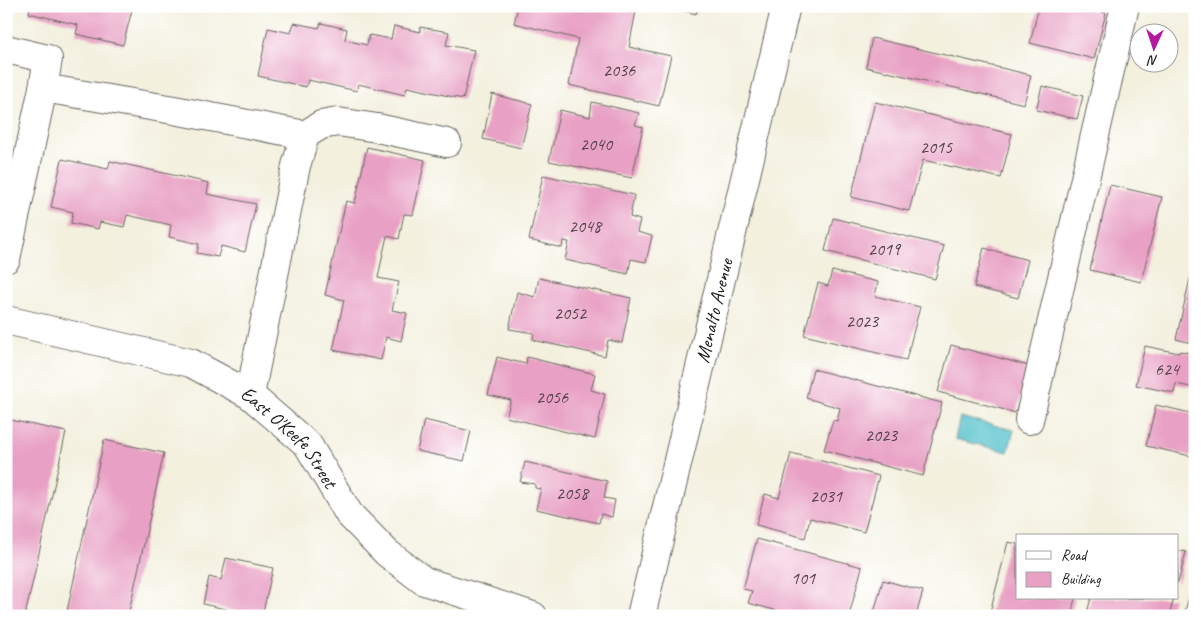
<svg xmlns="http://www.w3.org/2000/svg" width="1201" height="622" viewBox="0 0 1201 622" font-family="Caveat,sans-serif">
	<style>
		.water { fill: #54c1cc; stroke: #386e74 }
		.building { fill: #e8a0c4 }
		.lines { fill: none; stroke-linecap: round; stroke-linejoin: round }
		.minor-casing { stroke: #676660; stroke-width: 30 }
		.minor { stroke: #fff; stroke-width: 28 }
		.labels { text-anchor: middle; stroke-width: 5; stroke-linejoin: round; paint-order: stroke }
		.number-label { font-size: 18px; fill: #4f3d46 }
		.street-label { font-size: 20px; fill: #1c1c1c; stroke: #fff }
	</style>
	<rect width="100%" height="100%" fill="#fff"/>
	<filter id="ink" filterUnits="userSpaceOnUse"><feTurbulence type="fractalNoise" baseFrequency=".02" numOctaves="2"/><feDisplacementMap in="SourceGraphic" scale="10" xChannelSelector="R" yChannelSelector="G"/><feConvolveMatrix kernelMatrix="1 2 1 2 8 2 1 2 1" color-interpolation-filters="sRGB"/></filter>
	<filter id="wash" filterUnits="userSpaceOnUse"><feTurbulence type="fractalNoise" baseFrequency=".0096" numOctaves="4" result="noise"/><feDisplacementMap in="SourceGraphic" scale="20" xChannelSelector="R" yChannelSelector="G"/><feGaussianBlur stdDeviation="1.12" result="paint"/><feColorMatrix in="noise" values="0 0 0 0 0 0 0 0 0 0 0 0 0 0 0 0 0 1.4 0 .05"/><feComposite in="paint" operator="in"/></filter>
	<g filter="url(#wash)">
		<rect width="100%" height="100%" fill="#f3f0de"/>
		<path class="water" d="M960,417l54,13 -6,22 -53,-13z"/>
		<g id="blocks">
			<path class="building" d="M24,6h109l-10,39 -47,-11 2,-9 -49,-12 1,-5z
				M518,6h93l25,5 -7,36 42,9 -12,50 -90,-21 9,-46 -64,-16z
				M665,6h33l-2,8z
				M1039,6h40l27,7 -12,46 -64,-16z
				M294,23l25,5 2,-5 26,6 -2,11 22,5 2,-10 22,4 3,-13 26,6v-5l29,5 -3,13 28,5 -11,49 -56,-12 -2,8 -47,-11 -1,7 -49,-11 -2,7 -48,-11 10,-48 23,5z
				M872,38l159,37 -7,29 -158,-37z
				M1042,86l41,10 -6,23 -41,-9z
				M492,94l40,10 -11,44 -38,-9z
				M592,102l47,11 -4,12 8,2 -11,51 -83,-17 11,-51 30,7z
				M875,102l137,32 -11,44 -78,-18 -14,51 -58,-14z
				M367,147l58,13 -12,55 -9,-1 -5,25 -12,-3 -5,22 -4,20 21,4 -7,28 15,3 -6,28 -15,-4 -5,23 -48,-10 11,-50 -19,-5 21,-94 9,2z
				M62,159l46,10 2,-8 99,22 -2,11 49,10 -11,48 -24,-6 -3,11 -21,-4 2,-9 -30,-7 2,-12 -44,-10 -3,12 -24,-5 -2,7 -27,-6 2,-11 -22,-5z
				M543,175l91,20 -4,22 10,3 -3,12 15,4 -6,26 -15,-3 -3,15 -63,-14 4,-18 -6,-1 -1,7 -33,-8z
				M1110,185l52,12 -21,85 -51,-12z
				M833,218l111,28 -9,33 -110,-28z
				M984,248l44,12 -10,38 -44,-11z
				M1194,262l1,1v81l-19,-5z
				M832,271l46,11 -3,14 45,11 -14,53 -102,-25 14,-52 10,3z
				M539,278l92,20 -9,45 -14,-3 -3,16 -72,-16 1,-7 -25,-4 8,-37 18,5z
				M951,345l78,21 -13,47 -78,-21z
				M1145,346l34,7 1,-2 15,3v34l-19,-4 -2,9 -38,-8z
				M497,357l29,7 1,-7 68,17 -4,16 14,4 -10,45 -89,-22 5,-17 -23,-5z
				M813,369l129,34 -19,73 -99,-26 9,-30 4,1 3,-13 -34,-10z
				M1156,405l39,9v43l-49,-11z
				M6,419l60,13 -41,184h-19z
				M424,420l47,11 -7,30 -47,-10z
				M104,440l60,13 -36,163h-62z
				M791,453l88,23 -15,56 -54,-14 -5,20 -49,-13 9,-31 14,4z
				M525,462l82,19 -3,17 11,2 -3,17 -11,-3 -2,9 -63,-14 5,-20 -6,-1v-4l-15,-2z
				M757,539l105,28 -13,49h-52l-49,-13 4,-12 -9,-2z
				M1008,542l9,2v54h58l-4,18h-82z
				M1177,550l9,2 -8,31h-1z
				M226,558l47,10 -11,48h-29l1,-5 -31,-7 6,-27 12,3z
				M883,580l40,11 -7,25h-43z
				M1192,583l3,1v32h-11z
				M1091,598h83l-5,18h-83z"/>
		</g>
	</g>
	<g filter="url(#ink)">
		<use href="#blocks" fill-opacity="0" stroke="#676660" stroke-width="1"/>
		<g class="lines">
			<defs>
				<g id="minor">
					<path d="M6,49l42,10 -5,29 131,22 131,25"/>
					<path d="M6,259l37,-171"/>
					<path id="s1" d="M6,320l185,43 59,32 58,50 41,69 38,39 37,28 109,35"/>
					<path d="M250,395l37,-185 9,-44 9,-31 16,-10 17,-3 39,6 70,15"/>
					<path d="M1029,420l96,-414"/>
					<path id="s2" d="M641,616l145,-610"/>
				</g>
			</defs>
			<use href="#minor" class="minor-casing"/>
			<use href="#minor" class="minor"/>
		</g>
	</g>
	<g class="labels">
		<g class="number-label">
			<text x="619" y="76">2036</text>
			<text x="596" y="150">2040</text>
			<text x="936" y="153">2015</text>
			<text x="585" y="232">2048</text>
			<text x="884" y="255">2019</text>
			<text x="570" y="319">2052</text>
			<text x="862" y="327">2023</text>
			<text x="1167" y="375">624</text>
			<text x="552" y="403">2056</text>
			<text x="881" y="441">2023</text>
			<text x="572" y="499">2058</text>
			<text x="826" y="502">2031</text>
			<text x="803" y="584">101</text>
		</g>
		<g class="street-label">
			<text dy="7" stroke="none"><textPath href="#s2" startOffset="314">Menalto Avenue</textPath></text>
			<text dy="7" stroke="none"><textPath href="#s1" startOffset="315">East O'Keefe Street</textPath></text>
		</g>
	</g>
	<rect width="1201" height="622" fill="none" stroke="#fff" stroke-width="25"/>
	<rect x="1016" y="534" width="162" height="65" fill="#ffffff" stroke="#a4a4a4"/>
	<rect x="1026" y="551" width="25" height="8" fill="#ffffff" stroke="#a4a4a4"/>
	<text x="1061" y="560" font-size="15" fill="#1c1c1c">Road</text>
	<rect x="1026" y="572" width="25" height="15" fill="#e8a0c4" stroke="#a4a4a4"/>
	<text x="1061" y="584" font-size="15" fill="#1c1c1c">Building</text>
	<g transform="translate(1154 48) rotate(183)"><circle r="24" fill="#ffffff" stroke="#a4a4a4"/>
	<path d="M0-4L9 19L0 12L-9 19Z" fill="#b5179e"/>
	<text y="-8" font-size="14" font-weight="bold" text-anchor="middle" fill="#1c1c1c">N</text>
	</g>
</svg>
